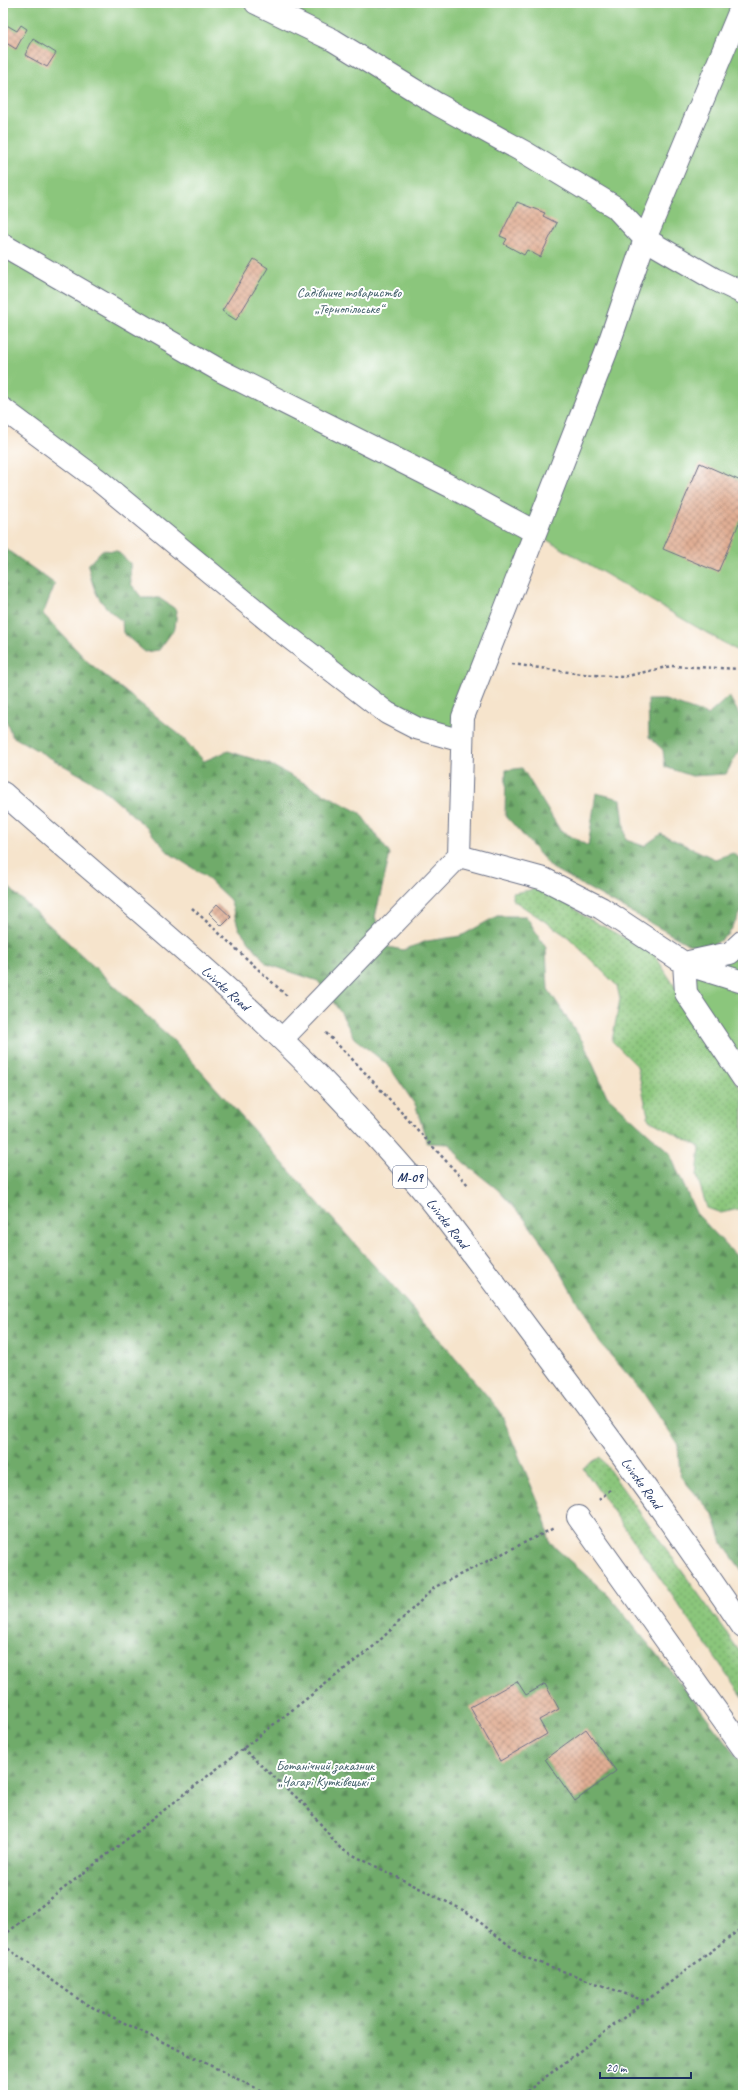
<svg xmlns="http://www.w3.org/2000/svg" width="746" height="2098" viewBox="0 0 746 2098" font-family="Caveat,sans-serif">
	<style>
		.grass { fill: url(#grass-dots); stroke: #537a6c }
		.forest { fill: url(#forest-firs); stroke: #466d64 }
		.garden { fill: #8bc67b; stroke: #537a6c }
		.building { fill: url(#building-cross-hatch) }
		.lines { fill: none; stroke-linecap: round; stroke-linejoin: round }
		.minor-casing { stroke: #686e84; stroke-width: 24 }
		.highway-casing { stroke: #686e84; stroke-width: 24 }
		.path { stroke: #686e84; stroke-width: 2.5; stroke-dasharray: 3 3; stroke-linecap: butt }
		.minor { stroke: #fff; stroke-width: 22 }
		.highway { stroke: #fff; stroke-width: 22 }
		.labels { text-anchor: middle; stroke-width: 4; stroke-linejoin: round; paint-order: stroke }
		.shield { fill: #fff; stroke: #5f6d8e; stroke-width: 1 }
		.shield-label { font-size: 13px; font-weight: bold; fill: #1b2f5e }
		.park-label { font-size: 14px; fill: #3d5c67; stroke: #fff }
		.street-label { font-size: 14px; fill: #1b2f5e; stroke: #fff }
	</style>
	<defs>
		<pattern id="grass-dots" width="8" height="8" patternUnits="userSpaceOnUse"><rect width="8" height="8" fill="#8bc67b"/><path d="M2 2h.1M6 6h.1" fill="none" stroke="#71a168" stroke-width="1.8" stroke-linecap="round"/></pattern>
		<pattern id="forest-firs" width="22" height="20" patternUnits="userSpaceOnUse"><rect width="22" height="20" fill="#70ab6b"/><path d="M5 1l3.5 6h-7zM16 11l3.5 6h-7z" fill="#5b8c5b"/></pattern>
		<pattern id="building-cross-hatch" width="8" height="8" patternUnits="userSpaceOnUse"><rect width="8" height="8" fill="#e1af94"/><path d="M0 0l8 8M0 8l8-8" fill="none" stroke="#b68f7c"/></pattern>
	</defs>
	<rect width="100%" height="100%" fill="#fff"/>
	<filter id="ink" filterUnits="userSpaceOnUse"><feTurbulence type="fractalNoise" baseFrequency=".025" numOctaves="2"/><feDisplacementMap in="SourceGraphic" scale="8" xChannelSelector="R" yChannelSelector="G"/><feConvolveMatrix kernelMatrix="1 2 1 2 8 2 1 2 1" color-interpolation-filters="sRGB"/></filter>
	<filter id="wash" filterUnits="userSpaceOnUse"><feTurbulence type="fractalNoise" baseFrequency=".012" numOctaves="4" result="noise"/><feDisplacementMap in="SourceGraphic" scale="16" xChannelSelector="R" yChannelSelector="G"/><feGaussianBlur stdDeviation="0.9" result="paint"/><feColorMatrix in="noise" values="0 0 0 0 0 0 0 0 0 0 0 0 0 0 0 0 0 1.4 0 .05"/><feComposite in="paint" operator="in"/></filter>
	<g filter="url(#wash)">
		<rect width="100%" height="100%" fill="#f6e4cc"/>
		<path class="grass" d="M548,887l36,29 70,38 89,139v115l-22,5 -14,-5 -10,-32 3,-29 -51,-27 -12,-54 -25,-25 8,-42 -3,-13 -49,-49 -55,-37v-7z
			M600,1457l143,199v41l-160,-229z"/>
		<path class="forest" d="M3,547l52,37 -12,30 45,48 92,73 24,26 24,-10 41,13 91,49 30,41 -15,63 13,30 15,3 24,-9 34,-5 36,-20h29l20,32 2,41 35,53 24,54 62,56 27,61 47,50v309l-21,-29 -9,-29 -33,-38 -2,-31 -36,-54 -42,-48 -48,-87 -29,-39 -26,-28 -34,-27 -13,-18 -23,-1 -11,-37 -28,-41 -34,-27 -13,-25 -23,-32 -51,-17 -28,-35 -9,-29 -25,-24 -36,-23 -24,-27 -47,-41 -86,-49 -9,-24z
			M102,550l15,1 13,12 1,21 11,14h17l18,12 -2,18 -16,22 -14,2 -22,-19 -1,-12c-24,-18 -28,-28 -34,-56z
			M729,696l14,25v23l-17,30 -34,2 -27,-9 -2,-17 -14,-13 -1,-37h17l43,15z
			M522,768l38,62 28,16 8,-53 25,6 5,41 18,6 17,-12 54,25 18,-6 10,8v48l-15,26 -19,13 -21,-4 -136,-76 -47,-53 1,-45z
			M3,882l171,159 253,284 73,86 44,105 6,27 58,52 73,89 62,80v331h-740z"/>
		<path class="garden" d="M3,3h740v651l-208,-121 -73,208 -46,-13 -413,-319z
			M743,941v137l-57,-85 -2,-30z"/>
		<g id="blocks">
			<path class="building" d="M3,23l14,8 4,-6 6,4 -11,20 -13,-8z
				M33,39l23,14 -9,14 -22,-12z
				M517,202l28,11 -2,3 14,7 -17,34 -13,-7 -3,5 -20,-11 3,-5 -7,-3z
				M254,259l14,9 -32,52 -14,-9z
				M700,463l43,19v32l-25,58 -55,-23z
				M217,904l14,13 -9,9 -13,-13z
				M517,1681l9,14 19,-11 14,25 -20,11 8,14 -47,27 -30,-54z
				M586,1729l30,42 -41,30 -30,-42z"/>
		</g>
	</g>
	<g filter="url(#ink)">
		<use href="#blocks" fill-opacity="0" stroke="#686e84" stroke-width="1"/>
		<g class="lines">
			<defs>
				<path id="minor" d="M256,3l77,37 104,64 89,49 89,54 30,32 69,40 29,14
					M3,245l218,126 231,116 83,45
					M3,409l94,70 180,149 110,85 29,15 46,13
					M459,856l85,23 57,29 83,55 2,30 57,85
					M684,963l46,-10 13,-12
					M685,964l58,18
					M282,1039l177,-183 4,-139 143,-365 39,-113 98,-236
					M578,1517l165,231"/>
				<path id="highway" d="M3,793c112,100 231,193 334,302 36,38 72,77 104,118 30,39 59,78 88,117 74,98 146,196 214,297"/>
			</defs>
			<use href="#minor" class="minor-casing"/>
			<use href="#highway" class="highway-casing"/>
			<path class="path" d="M512,664l70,10 41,3 48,-11 72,3
				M192,908l95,88
				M326,1033l31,31 112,122
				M599,1500l13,-12
				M242,1748l63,57 36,44 126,63 57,45 121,44
				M3,1936l371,-290 61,-59 119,-59
				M3,1945l81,58 186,92
				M522,2095l221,-168"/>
			<use href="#minor" class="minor"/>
			<use href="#highway" class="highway"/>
		</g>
	</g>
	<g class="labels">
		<rect class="shield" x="393" y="1166" width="34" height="22" rx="3"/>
		<g class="shield-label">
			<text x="410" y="1182">М-09</text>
		</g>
		<g class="park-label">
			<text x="349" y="297">Садівниче товариство<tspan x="349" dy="16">„Тернопільське“</tspan></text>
			<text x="325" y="1770">Ботанічний заказник<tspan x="325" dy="16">„Чагарі Кутківецькі“</tspan></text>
		</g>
		<g class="street-label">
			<text transform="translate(226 988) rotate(42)" y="5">Lvivske Road</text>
			<text transform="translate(448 1223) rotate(52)" y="5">Lvivske Road</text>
			<text transform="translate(642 1483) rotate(54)" y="5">Lvivske Road</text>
		</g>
	</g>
	<rect width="746" height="2098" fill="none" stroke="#fff" stroke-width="16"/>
	<path d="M600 2072v6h91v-6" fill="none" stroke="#1b2f5e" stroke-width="2"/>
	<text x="606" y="2072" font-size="12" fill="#1b2f5e" stroke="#ffffff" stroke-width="3" paint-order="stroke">20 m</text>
</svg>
